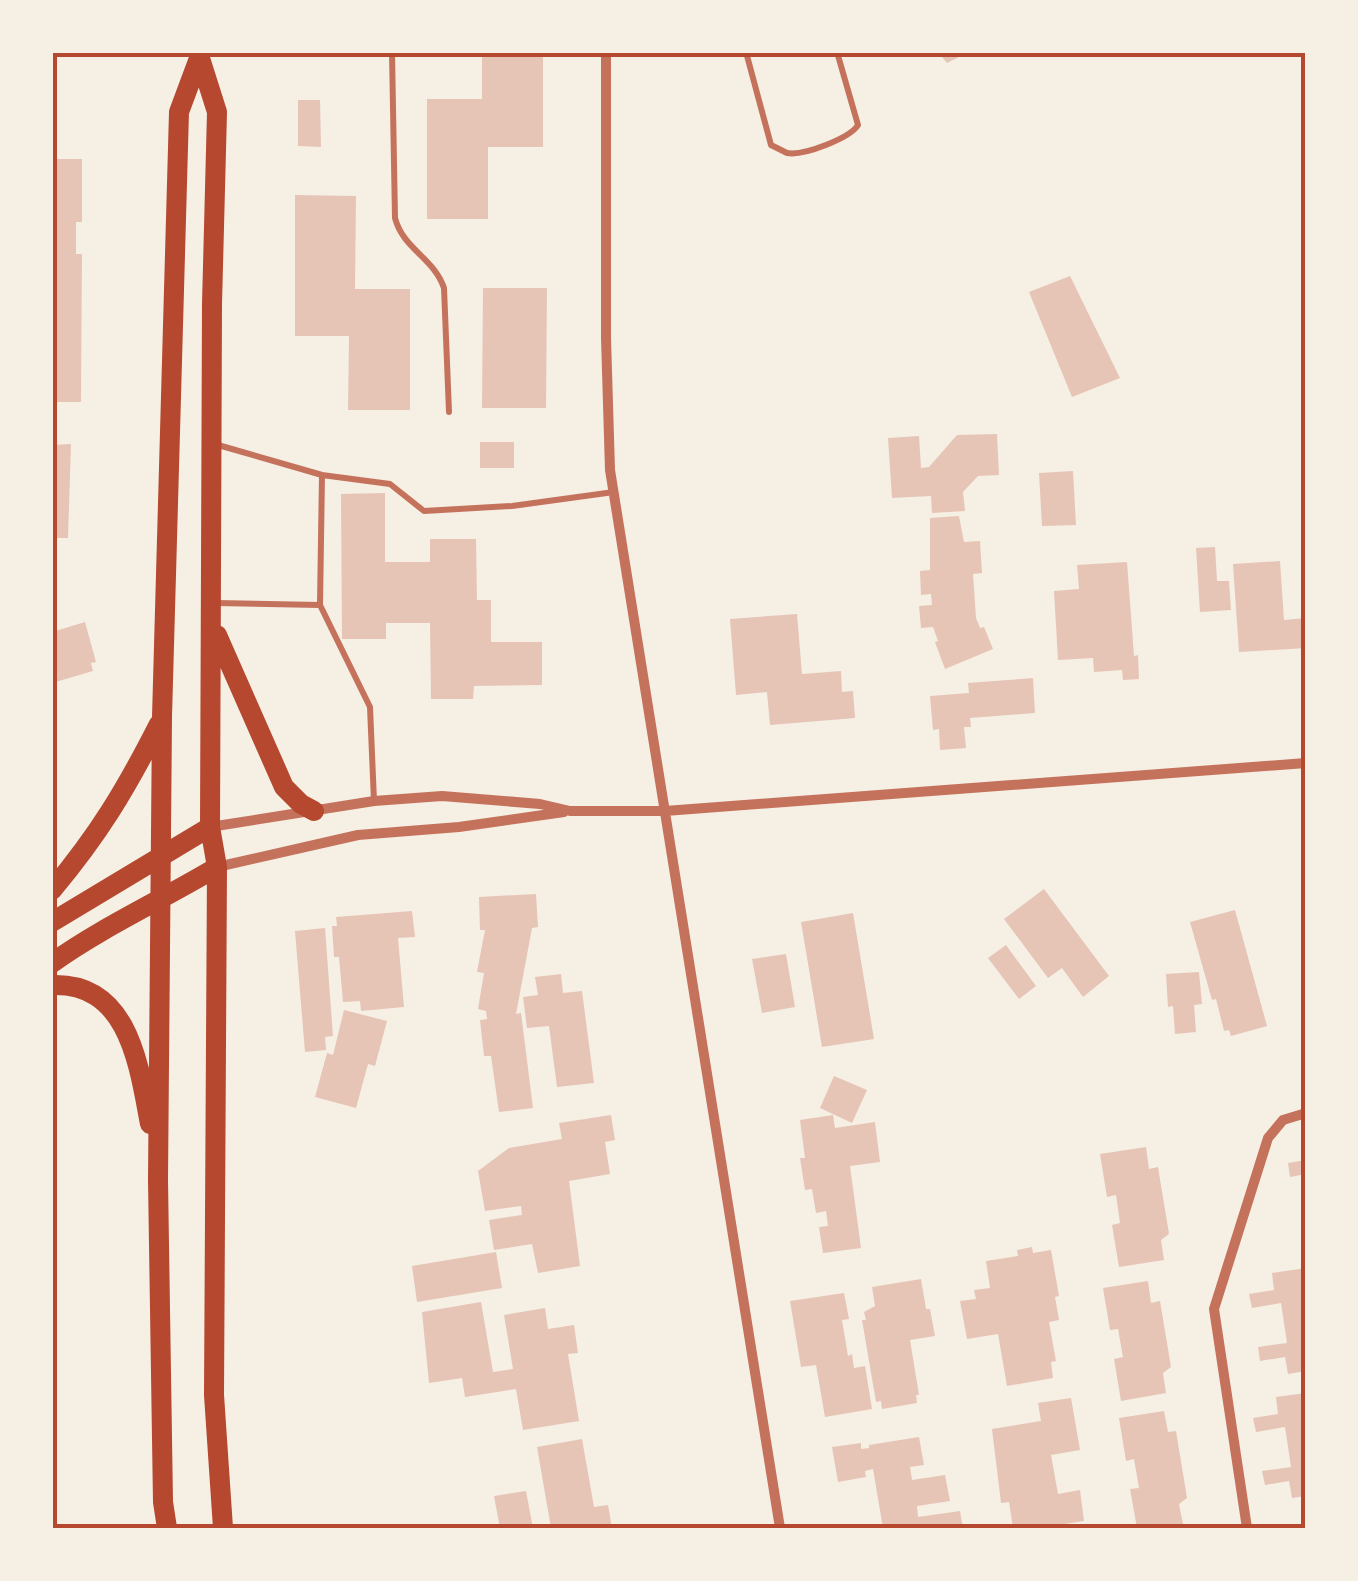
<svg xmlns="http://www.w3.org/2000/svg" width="1358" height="1581" viewBox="0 0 1358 1581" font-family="'Work Sans',sans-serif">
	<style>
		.building { fill: #e6c5b7 }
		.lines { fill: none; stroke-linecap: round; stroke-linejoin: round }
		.service { stroke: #c5725c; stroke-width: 6 }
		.minor { stroke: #c5725c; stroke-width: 10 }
		.primary { stroke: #b5482f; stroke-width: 20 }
		.neatline { fill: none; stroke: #b5482f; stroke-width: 4 }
	</style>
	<rect width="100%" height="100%" fill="#f6efe4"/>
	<path class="building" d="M482,52h61v95h-55v72h-61v-120h55z
		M938,52h31l-22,11z
		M298,100h22l1,47 -23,-1z
		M52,159h30v63h-6v32h6l-1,148h-29z
		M295,195l61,1 -1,93h55v121h-62l1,-74h-54z
		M1070,276l50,102 -48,19 -43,-105z
		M483,288h64l-1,120h-64z
		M997,434l2,41 -21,1 -15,16 2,19 -33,2 -1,-17 -39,2 -4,-60 31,-2 2,32 8,-1 28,-32z
		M480,442h34v26h-34z
		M71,444l-3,94h-16v-93z
		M1073,471l3,54 -34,1 -3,-53z
		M385,493v69h45v-23h46l1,61h14v42h51v43l-68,1 -1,13h-42l-1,-76h-44v16h-44l-1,-145z
		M959,516l5,26 16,-1 2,32 -9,1 3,44 4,10 4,-1 9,22 -48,20 -10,-27 3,-1 -5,-14 -12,1 -2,-22 13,-1 -1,-11 -10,1 -1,-24 10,-1v-52z
		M1215,547l2,34h12l2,29 -31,2 -4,-64z
		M1280,561l4,59 22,-2v30l-67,4 -6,-88z
		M1127,562l7,94 4,-1 1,24 -16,1 -1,-10 -28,2 -1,-14 -35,2 -4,-69 25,-2 -2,-24z
		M797,614l5,60 39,-3 1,21 11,-1 2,27 -85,7 -3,-33 -31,3 -6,-76z
		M85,622l11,40 -5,1 2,8 -41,12v-51z
		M1033,678l2,35 -65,5 1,9h-7l2,21 -26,2 -1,-21 -6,1 -3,-34 39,-3 -1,-10z
		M1044,889l65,87 -26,21 -21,-29 -14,10 -44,-59z
		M536,894l2,33 -6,1 -16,86 5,-1 12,95 -34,4 -8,-56h-7l-4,-36 7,-1 -1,-8 -8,-2 6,-36 -7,-1 8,-42h-5l-1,-33z
		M1235,910l32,116 -36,10 -2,-6 -5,1 -8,-32 -4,1 -22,-78z
		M412,911l3,26 -17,1 6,69 -43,4 -1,-10 -17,1 -4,-45h-5l-2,-31h5l-1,-9z
		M853,913l21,126 -52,8 -21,-125z
		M325,928l8,108 -8,1 1,13 -21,2 -10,-121z
		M1006,945l30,41 -17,13 -31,-41z
		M786,954l9,53 -33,6 -10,-54z
		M1199,972l3,32 -8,1 2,27 -21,2 -2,-28 -5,1 -2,-33z
		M561,974l2,19 19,-2 12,92 -37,4 -8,-61 -22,2 -4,-31 15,-2 -3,-18z
		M344,1010l43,11 -12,45 -7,-2 -12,44 -41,-11 12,-44 6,2z
		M834,1076l33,14 -15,33 -32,-15z
		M611,1115l4,25 -10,2 5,32 -41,7 11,85 -42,7 -6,-29 -38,6 -5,-30 33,-5 -1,-9 -36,5 -7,-40 31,-23 53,-9 -3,-16z
		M833,1115l2,13 40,-6 5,40 -30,4 11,82 -38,5 -4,-26 9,-1 -2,-15 -10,2 -4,-24 -7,1 -5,-32h5l-5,-38z
		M1146,1147l3,22 9,-2 11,67 -8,6 3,20 -45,7 -7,-42 8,-2 -4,-28 -9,2 -7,-43z
		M1306,1160v14l-16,3 -2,-14z
		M1032,1247l1,6 18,-3 8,46 -4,1 4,23 -10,2 7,39 -5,1 2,16 -46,8 -9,-52 -31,5 -7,-38 16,-2 -2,-9 16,-2 -4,-27 32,-5 -1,-6z
		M496,1252l6,36 -85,14 -5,-36z
		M1306,1268v103l-18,3 -3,-17 -25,4 -2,-14 29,-4 -6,-40 -29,5 -3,-14 25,-4 -2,-17z
		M921,1279l5,30h4l5,27 -25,4 9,55h-3l1,8 -35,6 -1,-8 -5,1 -14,-82h4l-2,-8 11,-6 -3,-19z
		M1148,1281l3,22 9,-2 11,66 -8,6 3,20 -45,8 -7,-42 9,-2 -5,-28 -8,1 -7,-42z
		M844,1293l5,26 -7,1 6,36 4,-2 2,14 11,-2 7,43 -47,8 -9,-52 -15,2 -11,-66z
		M481,1302l12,70 20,-3 -9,-54 41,-7 3,21 26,-4 4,28 -10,1 11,67 -56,9 -7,-41 -51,8 -3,-19 -33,5 -7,-71z
		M1306,1393v103l-14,2 -3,-17 -24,4 -3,-14 29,-4 -6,-40 -29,5 -3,-14 25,-4 -2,-17z
		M1071,1398l9,52 -29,5 7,39 22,-4 4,31 -46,7h-25l-4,-26 -8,1 -9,-74 49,-8 -3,-18z
		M1164,1411l4,21 8,-1 11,67 -8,6 4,20 -46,4 -7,-39 9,-1 -5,-29 -8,2 -7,-43z
		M919,1437l5,28 -14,2 2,13 33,-5 5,26 -33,5 1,11 42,-6 3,17h-80l-10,-59 -8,2 1,6 -28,5 -6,-35 29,-4v6l8,-1v-3z
		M582,1439l12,68 14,-2 4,23h-61l-14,-81z
		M526,1491l7,37h-33l-6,-32z"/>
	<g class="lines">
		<path class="service" d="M392,52l3,166c8,31 39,40 49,70l5,124
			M746,52l25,93c2,1 14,7 16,8 17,3 63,-15 71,-28l-21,-73
			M218,445l104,30 68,9 34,27 88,-5 102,-14
			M322,475l-2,130 50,102 4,94
			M216,603l104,2"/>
		<path class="minor" d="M606,52v286l4,132 170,1058
			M210,827l164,-26 68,-5 98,8 30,7h95l641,-48
			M217,867l141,-32 101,-8 105,-15
			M1247,1528l-33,-219 54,-171 15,-18 23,-7"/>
		<path class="primary" d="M198,52l19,60 -5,192 -2,523 7,40 -3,528 9,133
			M217,635l67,152 17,17 13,7
			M52,890c47,-56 74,-101 107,-166
			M52,922l158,-95
			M52,963c52,-37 110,-63 165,-96
			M52,985c77,-3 87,81 98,139
			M167,1528l-4,-26 -5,-322 4,-463 17,-605 19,-51"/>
	</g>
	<rect width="1358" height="1581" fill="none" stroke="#f6efe4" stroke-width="110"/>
	<rect x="55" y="55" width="1248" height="1471" class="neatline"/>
</svg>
